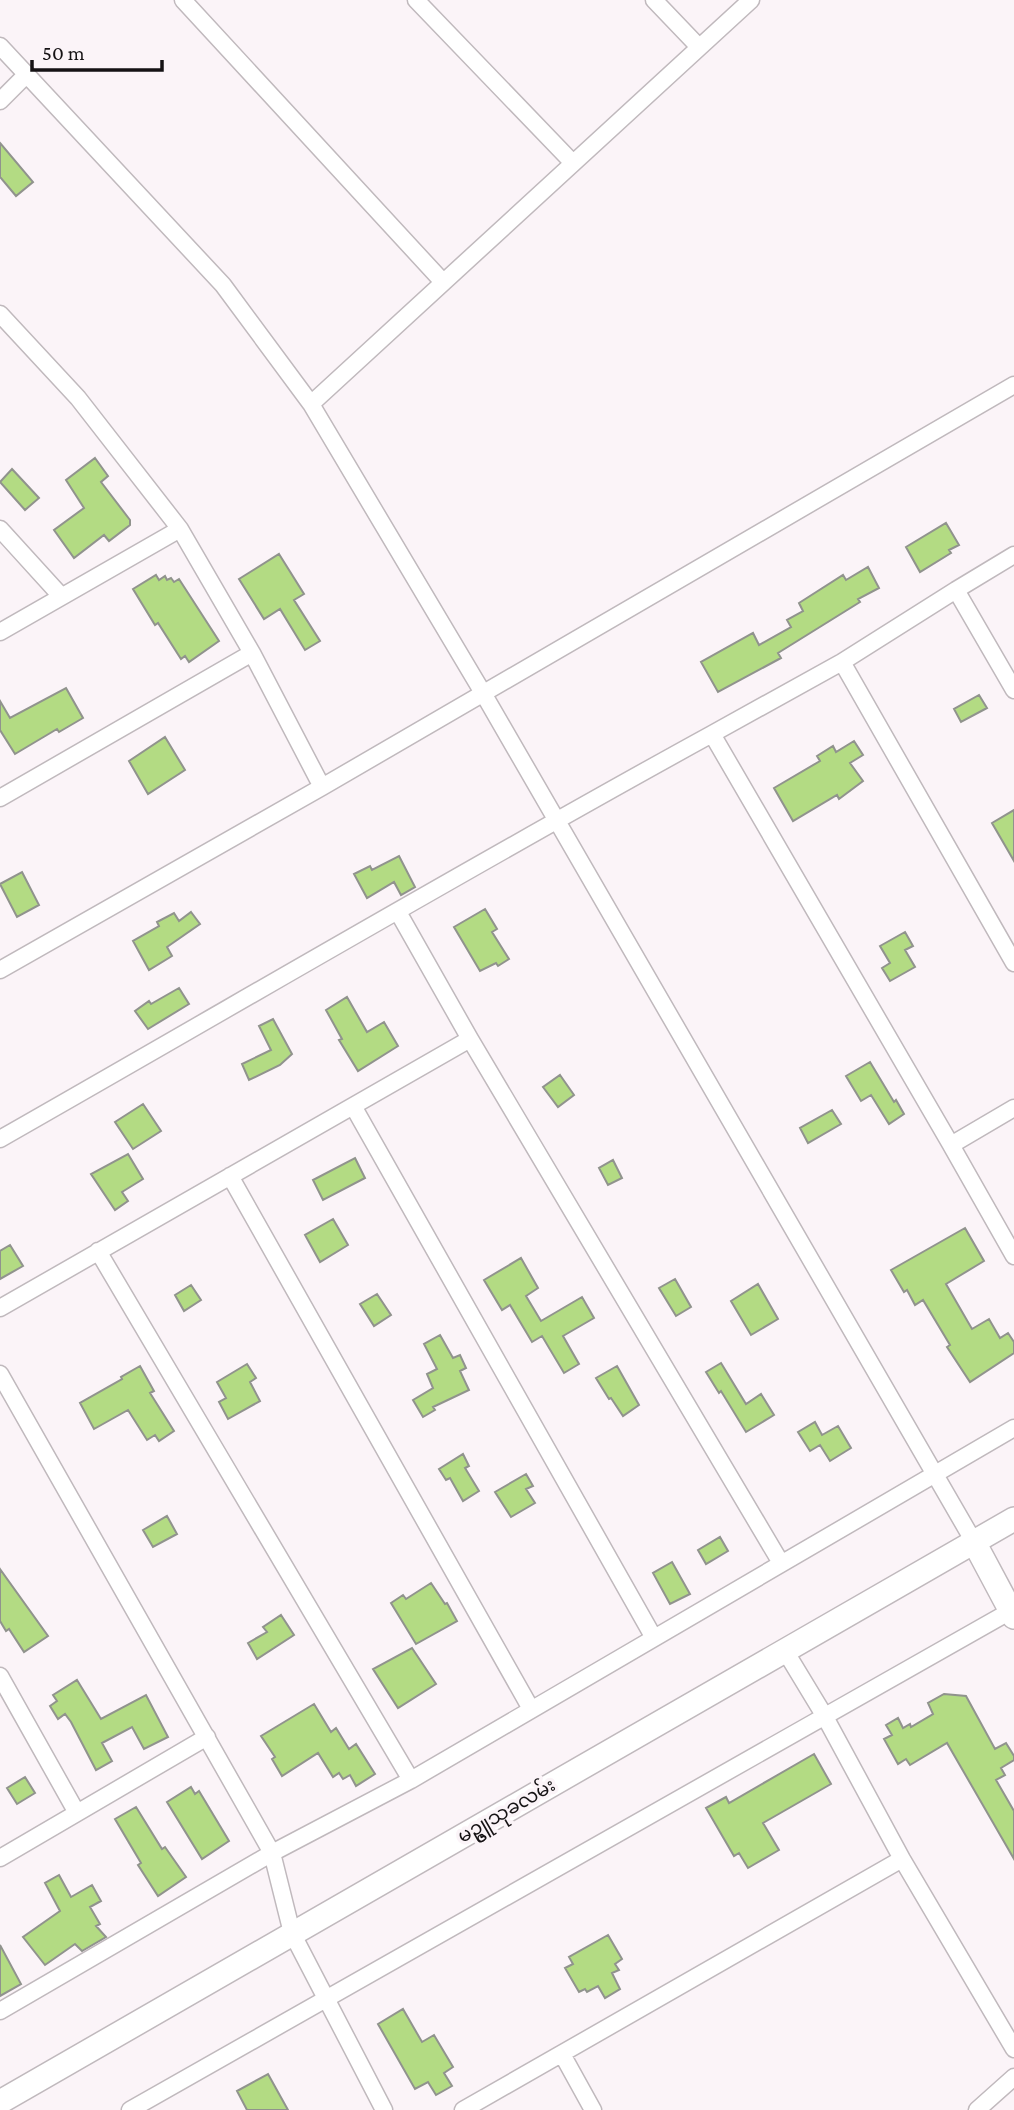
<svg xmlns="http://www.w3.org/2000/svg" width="1014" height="2110" viewBox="0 0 1014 2110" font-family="'Crimson Pro','Noto Sans Myanmar',serif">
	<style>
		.building { fill: #b3db83; stroke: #90938d; stroke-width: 2 }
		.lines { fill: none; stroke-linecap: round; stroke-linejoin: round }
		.street-casing { stroke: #c0b9bd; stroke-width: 19 }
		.secondary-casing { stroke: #c0b9bd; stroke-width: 26 }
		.street { stroke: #fff; stroke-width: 16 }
		.secondary { stroke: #fff; stroke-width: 23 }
		.labels { text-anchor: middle; stroke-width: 7; stroke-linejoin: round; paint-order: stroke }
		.street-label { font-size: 19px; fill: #151214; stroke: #fbf4f8 }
	</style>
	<rect width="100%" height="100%" fill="#fbf4f8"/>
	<path class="building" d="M0,143l33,39 -17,14 -16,-19z
		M95,458l13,18 -7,6 29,38v5l-21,16 -5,-6 -30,23 -20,-28 30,-22 -18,-28z
		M12,469l27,29 -14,12 -25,-28z
		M946,523l13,22 -10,5 2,3 -31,19 -14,-25z
		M279,554l25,40 -10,6 26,41 -15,9 -25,-41 -16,10 -25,-40z
		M868,567l11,21 -21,11 2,3 -82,51 3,5 -63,34 -17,-30 52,-29 6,12 32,-18 -4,-7 16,-9 -4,-8 44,-28 3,5z
		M156,575l3,5 6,-4 2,4 4,-2 3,4 5,-3 40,62 -30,21 -4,-6 -4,3 -23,-36 -3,2 -22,-36z
		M66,688l17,30 -24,14 -2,-3 -42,25 -15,-24v-29l10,17z
		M979,695l8,13 -26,14 -7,-13z
		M165,737l20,33 -37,24 -19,-33z
		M854,741l9,14 -13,8 13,18 -24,18 -2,-4 -44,26 -19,-33 46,-27 -3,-5 16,-10 3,6z
		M1014,810v51l-22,-38z
		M399,856l16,31 -14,8 -7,-13 -27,16 -13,-24 16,-8 2,4z
		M22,872l17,33 -22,12 -17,-33z
		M485,909l12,20 -5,3 17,27 -11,7 -2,-3 -16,8 -26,-44z
		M191,912l9,12 -33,23 5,9 -23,14 -16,-29 26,-15 -2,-4 17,-9 5,8z
		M905,932l8,14 -8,4 10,17 -25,14 -8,-13 8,-5 -10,-17z
		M179,988l10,16 -41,25 -13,-18 14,-10 2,3z
		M347,997l20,35 17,-10 14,24 -40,25 -19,-31 3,-1 -16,-29z
		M273,1019l19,35 -12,11 -31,15 -7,-16 29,-14 -12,-24z
		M870,1062l24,40 2,-2 8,14 -15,10 -18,-29 -10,6 -15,-25z
		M560,1075l14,20 -16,12 -15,-20z
		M143,1104l18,27 -28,18 -18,-27z
		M832,1110l9,14 -33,19 -8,-15z
		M128,1154l15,25 -21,13 6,9 -13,9 -24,-36z
		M355,1158l10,20 -42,22 -10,-20z
		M613,1160l9,18 -14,7 -9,-17z
		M333,1219l15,26 -28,17 -15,-27z
		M965,1228l19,33 -38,23 26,45 17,-10 11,19 8,-5 6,9v11l-44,29 -23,-35 3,-2 -27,-45 -8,5 -8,-15 -3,2 -13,-22z
		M10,1245l13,21 -23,13v-28z
		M521,1258l17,30 -12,8 15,25 41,-24 12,21 -31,18 16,28 -15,9 -22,-37 -10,6 -22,-37 -8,5 -18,-30z
		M675,1279l16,28 -15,9 -17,-28z
		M758,1284l20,35 -27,16 -20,-34z
		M191,1285l10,15 -17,11 -9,-16z
		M377,1294l14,21 -17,11 -14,-22z
		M440,1335l13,23 7,-3 6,13 -6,3 9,19 -36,17 2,3 -12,7 -10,-17 20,-12 -6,-14 10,-5 -13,-25z
		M721,1363l25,41 15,-10 13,21 -28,17 -25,-41 -2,2 -13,-21z
		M247,1364l9,14 -6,4 10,19 -32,18 -9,-17 7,-4 -9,-16z
		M140,1366l14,25 -4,2 24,38 -15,10 -4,-6 -8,5 -19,-30 -34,19 -14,-26 42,-24 -1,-2z
		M617,1366l22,39 -16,11 -12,-18 -2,1 -13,-21z
		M815,1422l7,13 16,-9 13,22 -21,13 -10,-16 -10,6 -12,-19z
		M463,1454l6,12 -4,2 14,23 -16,10 -13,-23 -4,2 -7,-11z
		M526,1474l7,12 -7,3 9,14 -24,14 -16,-25z
		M167,1516l10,18 -24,13 -10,-17z
		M720,1537l8,14 -22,13 -8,-14z
		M672,1562l18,32 -20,10 -17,-31z
		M0,1569l48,67 -24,16 -15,-23 -3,2 -6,-10z
		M431,1583l14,21 2,-1 10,18 -41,23 -25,-41 12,-8 3,4z
		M281,1615l13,20 -37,24 -9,-16 19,-11 -4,-5z
		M412,1648l24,36 -38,24 -25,-39z
		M77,1680l24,39 45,-24 22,42 -24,12 -12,-22 -30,16 10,18 -16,9 -25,-48 -6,-8 -7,5 -8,-13 7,-5 -4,-6z
		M944,1694l22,2 29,53 11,-6 8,13v4l-13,8 4,7 -9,5 18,31v48l-67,-116 -37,22 -4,-6 -8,5 -14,-25 8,-4 -6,-10 12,-7 5,10 7,-4 1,3 22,-13 -5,-11z
		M314,1704l17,28 5,-4 13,21 7,-5 19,30 -19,12 -6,-11 -7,4 -4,-6 -6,4 -15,-24 -36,23 -10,-17 3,-2 -14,-21z
		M814,1754l17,30 -68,39 16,27 -31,18 -9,-15 -5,3 -28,-48 20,-11 3,6z
		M25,1777l10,16 -18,11 -10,-16z
		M191,1787l4,7 4,-3 30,50 -27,18 -35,-57z
		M136,1807l26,42 3,-2 21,30 -28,19 -20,-31 3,-2 -26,-44z
		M59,1875l12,22 21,-12 9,16 -11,6 10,17 -4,2 10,11 -24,14 -7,-7 -30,21 -22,-28 37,-26 -15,-28z
		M608,1935l14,24 -7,5 4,6 -7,3 8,16 -15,9 -7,-12 -11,6 -2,-3 -6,3 -14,-24 8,-4 -4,-7z
		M0,1945l21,39 -21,12z
		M403,2009l19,33 12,-7 19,32 -9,6 8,13 -16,9 -8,-13 -13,7 -37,-65z
		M268,2074l20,36h-41l-10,-19z"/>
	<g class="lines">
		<defs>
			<path id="street" d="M183,0l260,282
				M416,0l156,162
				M654,0l45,47
				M0,46l223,239 88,119 172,289 491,849
				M0,101l27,-27
				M0,314l78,84 102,131 72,124 70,134
				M311,404l440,-404
				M0,529l61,67
				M956,590l58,-35
				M0,632l180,-103
				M842,662l172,301
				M712,734l130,-72 114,-72 58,100
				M0,798l252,-145
				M398,912l72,127 311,524
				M0,970l322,-183 692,-402
				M353,1106l301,532
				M1014,1108l-63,37 63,111
				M0,1139c237,-135 473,-274 712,-405l239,411
				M230,1176l301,533
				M98,1251l313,529
				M0,1308l470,-269
				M0,1374l272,479 20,80 92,177
				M784,1649l40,66 78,144 112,190
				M0,1676l77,137
				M0,1858l207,-121
				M0,2011l272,-158 139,-73 603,-352
				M562,2054l31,56
				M130,2110l884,-501
				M463,2110l439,-251
				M977,2110l37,-33"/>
			<path id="secondary" d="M974,1542l40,75
				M0,2102l1014,-583"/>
		</defs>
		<use href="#street" class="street-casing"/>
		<use href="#secondary" class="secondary-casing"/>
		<use href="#street" class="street"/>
		<use href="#secondary" class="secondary"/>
	</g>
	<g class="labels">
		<g class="street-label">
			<text transform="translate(506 1810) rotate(-30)" y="7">မဥ္ဇူသုခလမ်း</text>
		</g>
	</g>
	<path d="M32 60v10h130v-10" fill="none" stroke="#151214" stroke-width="3.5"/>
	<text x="42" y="60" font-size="21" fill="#151214" stroke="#fbf4f8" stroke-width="5" paint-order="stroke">50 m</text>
</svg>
